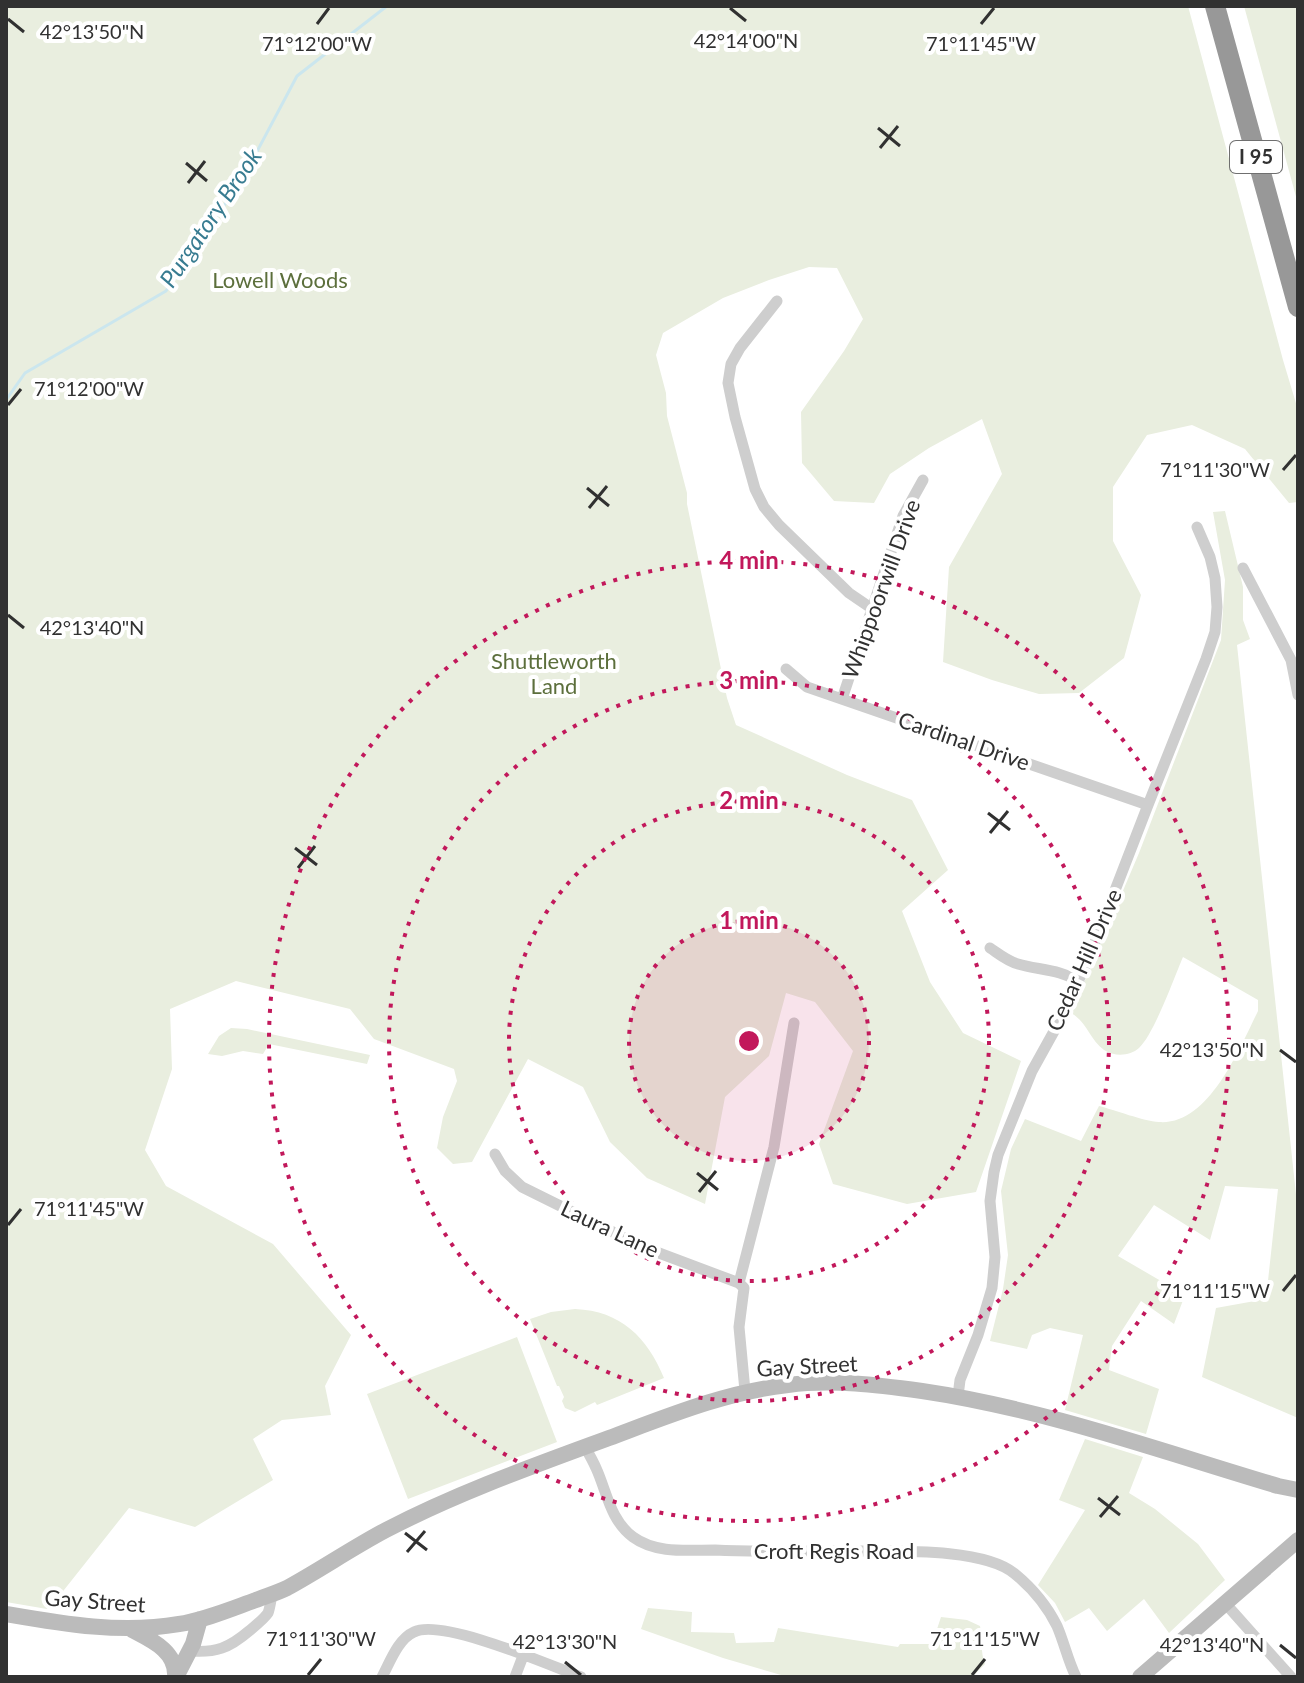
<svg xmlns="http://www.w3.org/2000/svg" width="1304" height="1683" viewBox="0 0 1304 1683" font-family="Lato,sans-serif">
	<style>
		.green { fill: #e9eedf }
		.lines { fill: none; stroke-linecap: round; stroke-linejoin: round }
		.stream { stroke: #cbe6ee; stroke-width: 3 }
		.street { stroke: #cecece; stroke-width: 11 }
		.secondary { stroke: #bbb; stroke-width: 16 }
		.highway { stroke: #989898; stroke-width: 20 }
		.ticks { fill: none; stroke: #313131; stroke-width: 3 }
		.ring { fill: none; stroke: #c2185b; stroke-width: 4; stroke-dasharray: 4 8 }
		.labels { text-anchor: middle; stroke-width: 8; stroke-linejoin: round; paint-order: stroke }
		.shield { fill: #fff; stroke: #6f6f6f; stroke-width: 2 }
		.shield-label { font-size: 20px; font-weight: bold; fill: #313131 }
		.park-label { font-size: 22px; fill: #5c6f3c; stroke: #fff }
		.street-label { font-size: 22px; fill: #313131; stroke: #fff }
		.water-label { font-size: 24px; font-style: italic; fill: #387c91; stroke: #fff }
		.ticks-label { font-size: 20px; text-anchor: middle; fill: #313131; stroke: #fff; stroke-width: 8; stroke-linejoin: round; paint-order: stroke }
		.centre { fill: #c2185b; stroke: #fff; stroke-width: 4 }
		.ring-label { font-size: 24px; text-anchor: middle; font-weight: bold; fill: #c2185b; stroke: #fff; stroke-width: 8; stroke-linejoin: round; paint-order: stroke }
	</style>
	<rect width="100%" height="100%" fill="#fff"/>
	<path class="green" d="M6,6h1182l95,354 15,50v92l-9,1 -44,-54 -53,-24 -45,10 -34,52v54l28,54 -17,63 -45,35 -40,1 -47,-14 -49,-18 6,-95 53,-93 -20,-55 -53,29 -39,26 -16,29 -40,-2 -32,-38 -1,-51 43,-61 19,-32 -26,-51 -28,-1 -40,13 -46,18 -60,35 -7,22 10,38 1,23 20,77v11l40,194 9,27 111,50 65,25 36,70 -46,41 28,71 33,51 58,28 -45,131 -69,12 -74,-20 -14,-40 34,-93 -38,-49 -29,-9 -17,63 -44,41 -20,107 -58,-26 -37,-36 -27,-55 -55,-28 -56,103 -19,2 -16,-16 6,-31 14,-36 -3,-12 -80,-30 -24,-30 -114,-28 -66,28 2,60 -27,81 21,36 107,58 78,91 -26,51 6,29 -49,5 -29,19 20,41 -78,47 -66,-19 -65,82 -17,19 -41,-7z
		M1244,6h54v198z
		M1225,511l18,76v33l7,19 -13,6 61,568v205l-96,-41 14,-69 50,-9 12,-110 -53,-3 -15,54 -56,-35 -36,51 67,39 -11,29 -33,-23 -29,45 -3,24 50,19 -13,45 -81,-24 18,-75 -33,-7 -18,7 -5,14 -37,-8 13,-52 5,-34 -7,-64 10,-42 14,-30 56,22 18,-35c16,4 44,15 60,16 50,4 81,-75 99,-111v-11l-75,-43c-9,21 -29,77 -44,91 -9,8 -24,9 -35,2 -14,-10 -17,-28 -33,-37l68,-160 82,-213 4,-60 -12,-68z
		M231,1028l16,1 123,26 -3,9 -98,-20 -6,10 -20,-3 -21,5 -14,-2 11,-18z
		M575,1309c46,2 72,28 89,69l-67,27 -2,-3 -20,10 -10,-4 -3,-7 2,-4 -5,-11h-2l-27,-67 21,-7z
		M517,1337l40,105 -149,57 -41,-105z
		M1085,1439l58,18 -14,36 26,16 43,35 27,36 -56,53 -25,-34 -37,32 -18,-23 -24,14 -10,-19 -17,-18 47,-75 -26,-10z
		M648,1608l44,4 -1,20 43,1 2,10 38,-1 4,-14 120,19 2,-3h32l9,-27 26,3 13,6c3,13 0,26 5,38l-13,13h-184l-65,-19 -82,-29z"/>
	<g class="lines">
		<path class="stream" d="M6,400l19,-27 141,-82 78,-115 53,-100 90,-70"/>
		<path class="street" d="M777,301l-37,47 -9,16 -3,19 7,34 20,72 9,18 15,18 70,68 22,15
			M1243,568l48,92 7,35
			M786,669l21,18 341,118
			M842,699l61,-183 20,-36
			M990,948c9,6 17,13 28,16 20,6 43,5 61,18
			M495,1154l10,17 17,16 121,60 96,36 5,5 -5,39 6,64
			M739,1283l35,-136 20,-124
			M958,1396l2,-16 18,-45 14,-47 3,-31 -5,-56 4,-29 4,-17 34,-84 31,-56 27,-60 58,-150 58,-146 9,-27 2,-25 -2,-29 -5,-21 -13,-30
			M585,1447c4,7 8,14 11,21 11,24 14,52 37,69 23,17 55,13 82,13 43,2 85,1 128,1 43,1 139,-5 172,23 17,14 32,32 42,52 7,16 11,35 19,51
			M1225,1603l66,74
			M190,1651c26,2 39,-3 59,-20 6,-5 15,-12 19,-18 2,-5 3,-14 4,-19
			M382,1677c8,-15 16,-38 32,-45 28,-14 135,33 167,45
			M515,1677l8,-21"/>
		<path class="secondary" d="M6,1614c58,10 115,20 173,10 26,-4 52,-15 77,-24 10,-4 21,-7 31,-12 33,-18 65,-40 99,-58 71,-37 147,-64 223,-92 59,-22 117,-46 179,-53 45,-6 90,0 134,6 122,18 238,60 356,95l20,4
			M132,1630c19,10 45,21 43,47
			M176,1677l17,-33 7,-25
			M1140,1677l158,-137"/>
		<path class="highway" d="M1215,6l83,301"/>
	</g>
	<path class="ticks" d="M730,8l16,13M8,19l16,13M317,24l12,-16M981,24l13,-16M878,128l22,18M880,148l18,-22M186,163l21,18M188,183l17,-22M8,405l13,-16M1283,470l13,-15M587,488l22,18M589,508l18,-22M8,615l16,13M988,813l22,17M990,833l18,-22M295,848l22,17M298,868l17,-22M1280,1050l16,12M697,1173l21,17M699,1192l17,-21M8,1225l13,-16M1283,1291l13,-16M1098,1498l22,17M1100,1517l18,-21M405,1533l22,17M407,1552l18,-21M1280,1645l16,13M565,1662l16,13M308,1675l13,-16M972,1675l13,-16"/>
	<circle cx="749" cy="1041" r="120" fill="#c2185b" fill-opacity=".12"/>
	<g class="ring">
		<circle cx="749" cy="1041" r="120"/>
		<circle cx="749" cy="1041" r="240"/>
		<circle cx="749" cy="1041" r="360"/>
		<circle cx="749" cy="1041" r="480"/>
	</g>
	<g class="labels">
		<rect class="shield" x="1230" y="141" width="52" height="32" rx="6"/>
		<g class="shield-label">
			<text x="1256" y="164">I 95</text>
		</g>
		<g class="park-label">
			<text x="280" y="288">Lowell Woods</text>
			<text x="554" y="669">Shuttleworth<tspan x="554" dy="25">Land</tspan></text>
		</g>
		<g class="street-label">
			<text transform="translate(881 589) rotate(-70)" y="8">Whippoorwill Drive</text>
			<text transform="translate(964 741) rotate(19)" y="8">Cardinal Drive</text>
			<text transform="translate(1084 960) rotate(-66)" y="8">Cedar Hill Drive</text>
			<text transform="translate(610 1229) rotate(25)" y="8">Laura Lane</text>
			<text transform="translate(807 1366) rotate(-3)" y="8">Gay Street</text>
			<text x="834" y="1559">Croft Regis Road</text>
			<text transform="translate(95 1601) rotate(4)" y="8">Gay Street</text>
		</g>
		<g class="water-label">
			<text transform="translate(211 218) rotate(-56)" y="8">Purgatory Brook</text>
		</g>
	</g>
	<g class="ticks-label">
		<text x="92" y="39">42°13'50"N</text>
		<text x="746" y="48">42°14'00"N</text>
		<text x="317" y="51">71°12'00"W</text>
		<text x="981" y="51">71°11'45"W</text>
		<text x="89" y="396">71°12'00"W</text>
		<text x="1215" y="477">71°11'30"W</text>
		<text x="92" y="635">42°13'40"N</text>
		<text x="1212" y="1057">42°13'50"N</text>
		<text x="89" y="1216">71°11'45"W</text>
		<text x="1215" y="1298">71°11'15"W</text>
		<text x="321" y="1646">71°11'30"W</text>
		<text x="985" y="1646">71°11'15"W</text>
		<text x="565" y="1649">42°13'30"N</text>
		<text x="1212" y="1652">42°13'40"N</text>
	</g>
	<circle cx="749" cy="1041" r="12" class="centre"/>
	<g class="ring-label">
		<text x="749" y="569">4 min</text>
		<text x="749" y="689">3 min</text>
		<text x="749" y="809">2 min</text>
		<text x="749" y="929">1 min</text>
	</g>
	<rect width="1304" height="1683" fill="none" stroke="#313131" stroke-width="16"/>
</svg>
